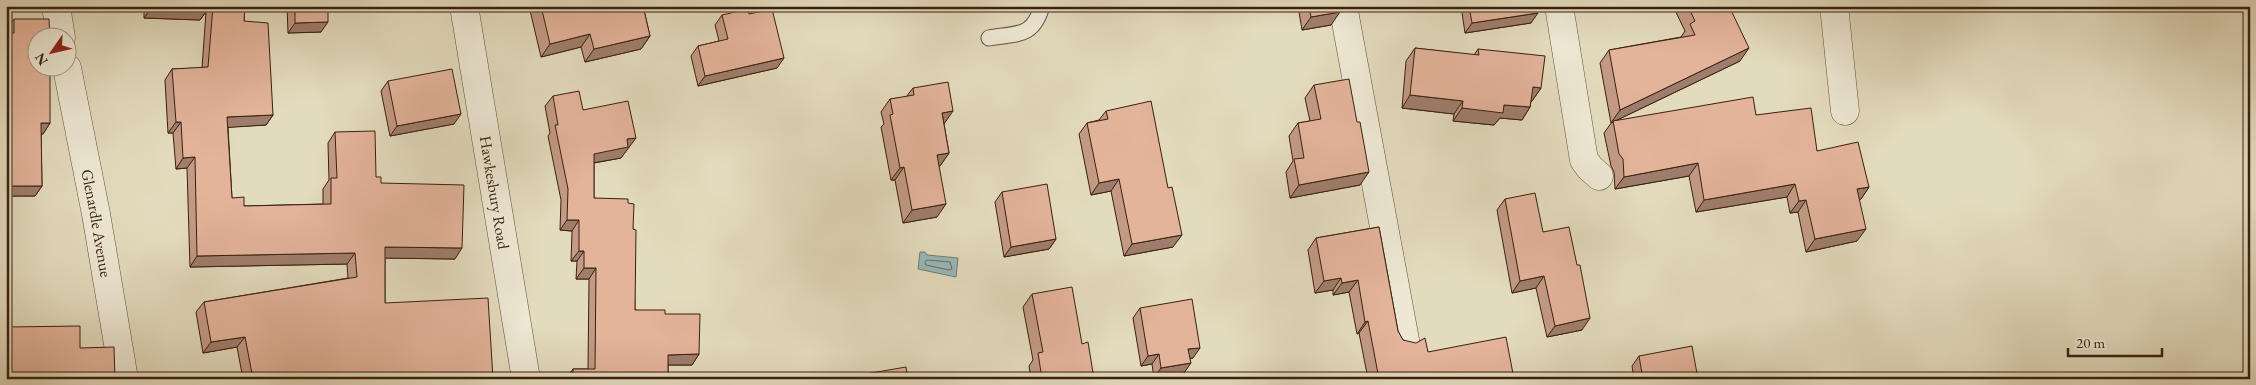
<svg xmlns="http://www.w3.org/2000/svg" width="2256" height="385" viewBox="0 0 2256 385" font-family="'EB Garamond',serif">
	<style>
		.water { fill: #98b9b9; stroke: #727c75 }
		.lines { fill: none; stroke-linecap: round; stroke-linejoin: round }
		.shore { stroke: #686c64; stroke-width: 1 }
		.lane-casing { stroke: #644f3b; stroke-width: 17 }
		.street-casing { stroke: #644f3b; stroke-width: 29 }
		.lane { stroke: #ede8d4; stroke-width: 15 }
		.street { stroke: #ede8d4; stroke-width: 28 }
		.wall { fill: #c39a84; stroke: #392010 }
		.shaded-wall { fill: #9f7d6c; stroke: #392010 }
		.building { fill: #e3b39a; stroke: #392010 }
		.labels { text-anchor: middle; stroke-width: 5; stroke-linejoin: round; paint-order: stroke }
		.street-label { font-size: 16px; fill: #392010; stroke: #ede8d4 }
	</style>
	<rect width="100%" height="100%" fill="#e3dbbd"/>
	<filter id="stains"><feTurbulence type="fractalNoise" baseFrequency=".004" numOctaves="4"/><feColorMatrix values="0 0 0 0 .2 0 0 0 0 .09 0 0 0 0 .02 0 0 0 .5 -.17"/></filter>
	<radialGradient id="worn" r=".72"><stop offset=".6" stop-color="#630" stop-opacity="0"/><stop offset="1" stop-color="#630" stop-opacity=".3"/></radialGradient>
	<path class="water" d="M920,252h5l2,3 31,3 -2,19 -38,-8z"/>
	<g class="lines">
		<path class="shore" d="M927,260l23,2 2,7 -3,1 -23,-5 -1,-2z"/>
		<defs>
			<path id="lane" d="M989,38c28,-5 44,0 53,-32"/>
			<g id="street">
				<path d="M56,6l5,32"/>
				<path id="s1" d="M464,6l62,373"/>
				<path d="M1343,6l62,334"/>
				<path d="M1559,6l25,154 6,8 9,8"/>
				<path d="M1834,6l11,105"/>
				<path id="s2" d="M67,68l29,146 28,165"/>
			</g>
		</defs>
		<use href="#lane" class="lane-casing"/>
		<use href="#street" class="street-casing"/>
		<use href="#lane" class="lane"/>
		<use href="#street" class="street"/>
	</g>
	<path class="wall" d="M144,6h101l-1,15 29,94 -7,10 -38,2 4,71 12,8 79,-2v-15l6,-9 -1,-37 7,-11 46,51 74,76 -70,-1v45l108,76h-250l-6,-32 -34,6 -7,-41 8,-10 144,-24 -1,-14 -157,3 -3,-99 -11,1 -3,-36h-5l-3,-53 7,-11 30,-1 4,-56 -6,8 -56,-2z
		M287,6h41l-7,26 -33,1z
		M529,6h114l7,30 -9,13 -56,13 -4,-15 -40,10z
		M1298,6h40l-7,19 -29,5z
		M1461,6h76l-6,17 -66,10z
		M1673,6h56l11,55 -125,60 141,-6 61,36 52,36 -8,12h-2l-2,42 -51,11 -8,-40 -8,1 -3,-16 -91,15 -7,-36 -74,13 -1,-17 -3,-6 -7,-33 8,-11 -1,1 -11,-60 9,-13 72,-13 4,-6z
		M749,14l28,54 -79,18 -7,-30 7,-10 21,-5 -4,-16 7,-10z
		M14,19l36,104 -7,11h-2l1,52 -7,10h-29v-163h1v-4z
		M1415,48l59,7 4,-6 63,39 -9,13h-1l-1,6 -8,13 -22,-2 -6,7 -41,-4 1,-7 -52,-6 4,-47z
		M388,81l66,43 -64,12 -9,-45z
		M1314,85l46,100 -70,13 -4,-26 7,-11 -4,-25 9,-13 12,-2 -5,-23z
		M913,88l31,36 5,29 -9,13h-1l-2,51 -34,6 -8,-43h-4l-10,-53 3,-3 -3,-12 9,-13 16,-2z
		M553,96l30,14 45,38 -1,1 -6,9 -27,5v35l34,5 5,26 2,81 30,4 34,40 -7,11h-24v14h-102l7,-10h15l1,-90h-13l1,-18h-6l1,-30 -12,-1 1,-30 -13,-64 2,-3 -5,-27z
		M1106,111l67,136 -49,9 -13,-65 -20,4 -12,-61 8,-11 12,-3z
		M1002,192l54,47 -7,10 -45,8 -9,-55z
		M1505,199l77,131 -35,7 -11,-49 -24,5 -15,-83z
		M1379,227l19,104 5,9 25,12 86,27h-146l-9,-46 -2,1 -8,-42 -16,3v-5l-18,3 -7,-43 8,-12z
		M1032,294l50,50 12,35h-63l-2,-13 4,-6 -10,-53z
		M1140,308l53,50h-3l-6,15 -30,5 -2,-14 -11,2 -8,-48z
		M1639,356l59,23h-64l-2,-13z"/>
	<path class="shaded-wall" d="M151,8l56,2 -7,10 -56,-2z
		M1340,12l-9,13 -29,5 9,-13z
		M1538,13l-7,10 -66,10 7,-10z
		M328,22l-7,10 -33,1 7,-10z
		M590,34l-9,13 -40,10 9,-13z
		M650,36l-9,13 -56,13 9,-13z
		M1749,48l-9,13 -129,62 9,-13z
		M784,58l-7,10 -79,18 7,-10z
		M1533,87l8,1 -9,13 -8,-1z
		M1410,95l53,6 -9,13 -52,-6z
		M1504,105l26,2 -8,13 -22,-2 -6,7 -41,-4 9,-13z
		M953,111l-9,13 -2,-11z
		M461,114l-7,10 -64,12 7,-10z
		M273,115l-7,10 -46,3 7,-11z
		M176,122h5l-8,11h-5z
		M41,123h9l-7,11h-9z
		M636,138l-15,20 -34,6 7,-10 33,-15z
		M949,153l-9,13 -12,2 9,-13z
		M195,157l-8,11 -11,1 7,-11z
		M1698,163l-9,13 -74,13 9,-12z
		M904,167l-9,13h-4l9,-12z
		M1369,172l-9,13 -70,13 9,-13z
		M1119,179l-8,12 -20,4 8,-12z
		M1795,184l-8,13 -91,15 8,-12z
		M6,186h36l-7,10h-29z
		M1869,187l-8,12 -12,3 8,-13z
		M1806,200l-8,12 -8,1 9,-12z
		M946,204l-9,13 -34,6 9,-13z
		M567,220h12l-7,11 -12,-1z
		M1866,229l-9,12 -51,11 9,-13z
		M1182,235l-9,12 -49,9 8,-12z
		M1056,239l-7,10 -45,8 7,-10z
		M385,247l77,1 -7,11 -77,-1z
		M579,251h5l-7,10h-6z
		M355,253l-8,11 -157,3 7,-11z
		M584,268h12l-7,11h-13z
		M1544,276l-8,12 -24,5 8,-12z
		M1341,278l-8,12 -18,3 9,-12z
		M1358,280l-9,12 -16,3 9,-12z
		M1590,318l-8,12 -35,7 8,-11z
		M1368,321l-9,12 -2,1 8,-12z
		M245,337l-8,10 -34,6 8,-11z
		M1200,348l-7,10 -12,1 7,-10z
		M699,354l-7,11h-32l8,-10z
		M1159,354l-7,10 -11,2 7,-10z
		M1191,363l-7,10 -30,5 7,-10z
		M76,374l-3,5h-67v-4z"/>
	<path class="building" d="M151,6h56v4l-56,-2z
		M213,6h32l-1,15 24,2 5,92 -46,2 5,81 12,-1v9l87,-2v-26h6l-2,-46 40,-1 1,46h5v6l83,2 -2,63 -77,-1v56l103,-5 5,81h-240l-8,-42 -34,5 -7,-40 153,-25 -2,-24 -158,3 -2,-99 -12,1 -2,-36h-5l-4,-53 36,-2z
		M295,6h33v16l-33,1z
		M541,6h102l7,30 -56,13 -4,-15 -40,10z
		M1309,6h29l2,6 -29,5z
		M1469,6h68l1,7 -66,10z
		M1688,6h41l20,42 -129,62 -11,-60 86,-15 -5,-11 5,-3z
		M748,9l1,5 23,-5 12,49 -79,18 -7,-30 30,-7 -6,-24z
		M14,19h35l1,19h-12v30h12v55h-9l1,63h-36v-153h8z
		M1415,48l64,7 -1,-6 67,7 -4,32 -8,-1 -3,20 -26,-2 -1,8 -41,-5 1,-7 -53,-6z
		M452,69l9,45 -64,12 -9,-45z
		M1349,79l8,43h3l9,50 -70,13 -5,-26 10,-1 -6,-35 23,-4 -7,-34z
		M948,82l5,29 -11,2 7,40 -12,2 9,49 -34,6 -8,-43 -4,1 -10,-53 3,-1 -3,-15 24,-4 -1,-7z
		M579,91l4,19 45,-9 8,37 -9,1 1,8 -34,7v44l34,1v4l6,1 -1,25 3,1 -1,80h30v4h35l-1,40 -31,1v24h-95v-10h22l1,-101h-12v-17h-5v-31h-12l1,-31 -13,-64h3l-5,-29z
		M1753,97l3,18 55,-7 6,43 41,-9 11,45 -12,2 9,40 -51,10 -9,-39 -7,1 -4,-17 -91,16 -6,-37 -74,14 -1,-18 -4,-5 -6,-33z
		M1151,101l17,87 4,-1 10,48 -50,9 -13,-65 -20,4 -12,-60 21,-4 -2,-8z
		M1047,184l9,55 -45,8 -9,-55z
		M1535,193l8,39 26,-5 8,38h3l10,53 -35,8 -11,-50 -24,5 -15,-82z
		M1379,227l19,104 5,9 13,3 9,-5 3,14 78,-15 8,42h-135l-11,-58 -3,1 -7,-42 -16,3 -1,-5 -17,3 -8,-43z
		M1072,287l10,57 6,-2 6,37h-52l-4,-26 5,-1 -11,-58z
		M1192,299l8,49 -12,1 3,14 -30,5 -2,-14 -11,2 -8,-48z
		M80,326v22l34,-1 1,32h-39v-5l-70,1v-48z
		M1692,346l6,33h-55l-4,-23z
		M906,367l2,12h-60v-2z
		M1896,376l1,3h-8z"/>
	<g class="labels">
		<g class="street-label">
			<text dy="6" stroke="none"><textPath href="#s1" startOffset="189">Hawkesbury Road</textPath></text>
			<text dy="6" stroke="none"><textPath href="#s2" startOffset="158">Glenardle Avenue</textPath></text>
		</g>
	</g>
	<rect width="2256" height="385" fill="none" stroke="#e3dbbd" stroke-width="25"/>
	<rect x="8" y="8" width="2241" height="370" fill="none" stroke="#392010" stroke-width="2.5"/>
	<rect x="12" y="12" width="2231" height="360" fill="none" stroke="#392010"/>
	<g transform="translate(52 52) rotate(236)"><circle r="24" fill="#ede8d4" stroke="#a59886"/>
	<path d="M0-4L9 19L0 12L-9 19Z" fill="#8f2418"/>
	<text y="-8" font-size="14" font-weight="bold" text-anchor="middle" fill="#392010">N</text>
	</g>
	<path d="M2068 348v8h94v-8" fill="none" stroke="#392010" stroke-width="2.5"/>
	<text x="2076" y="348" font-size="15" fill="#392010" stroke="#ede8d4" stroke-width="4" paint-order="stroke">20 m</text>
	<rect width="100%" height="100%" filter="url(#stains)"/>
	<rect width="100%" height="100%" fill="url(#worn)"/>
</svg>
